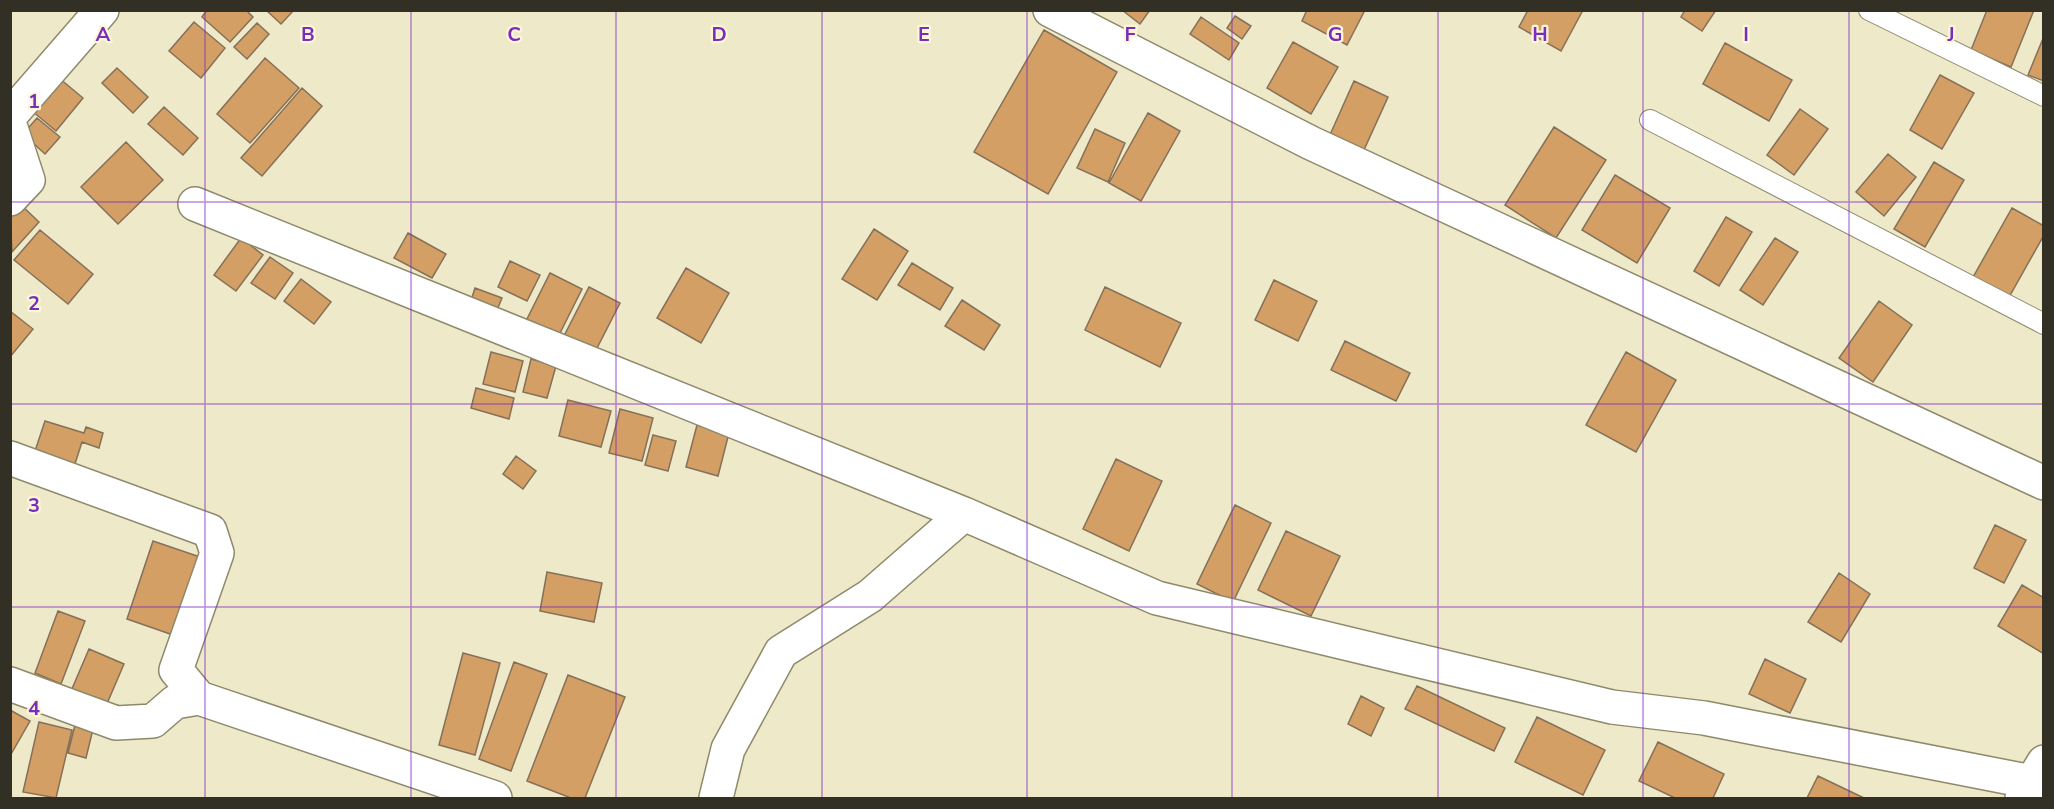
<svg xmlns="http://www.w3.org/2000/svg" width="2054" height="809" viewBox="0 0 2054 809" font-family="'Nunito Sans',sans-serif">
	<style>
		.building { fill: #d49f64; stroke: #857059; stroke-width: 1.5 }
		.lines { fill: none; stroke-linecap: round; stroke-linejoin: round }
		.lane-casing { stroke: #8e896b; stroke-width: 22 }
		.street-casing { stroke: #8e896b; stroke-width: 36 }
		.secondary-casing { stroke: #8e896b; stroke-width: 36 }
		.lane { stroke: #fff; stroke-width: 20 }
		.street { stroke: #fff; stroke-width: 33 }
		.secondary { stroke: #fff; stroke-width: 33 }
		.grid { fill: none; stroke: #7b2cbf; stroke-width: 1.5; stroke-opacity: 0.55 }
		.grid-label { font-size: 20px; text-anchor: middle; font-weight: bold; fill: #7b2cbf; stroke: #fcf7d6; stroke-width: 4.5; stroke-linejoin: round; paint-order: stroke }
	</style>
	<rect width="100%" height="100%" fill="#eee9c9"/>
	<path class="building" d="M207,10h39l7,7 -23,25 -28,-25z
		M266,10h28l-13,14z
		M1122,10h28l-10,14z
		M1307,10h58l-18,35 -45,-24z
		M1528,10h55l-22,41 -42,-24z
		M1685,10h31l-14,21 -21,-14z
		M1987,10h47l-23,57 -40,-17z
		M1235,16l16,10 -9,13 -15,-11z
		M1201,17l38,26 -10,17 -39,-26z
		M194,22l31,26 -24,30 -32,-27z
		M257,23l12,11 -22,25 -13,-12z
		M1044,30l73,42 -69,122 -74,-42z
		M2044,36v45l-16,-6z
		M1293,42l45,25 -27,47 -44,-26z
		M1725,43l67,37 -23,41 -66,-37z
		M265,58l34,30 -49,55 -33,-29z
		M117,68l31,29 -15,16 -31,-30z
		M1940,75l34,18 -32,56 -32,-19z
		M59,78l24,20 -27,33 -24,-20z
		M1354,81l34,16 -25,55 -34,-15z
		M302,88l20,18 -60,70 -21,-18z
		M164,107l34,31 -15,17 -35,-31z
		M1800,109l28,20 -34,46 -27,-20z
		M1148,113l32,18 -39,70 -32,-18z
		M37,118l23,19 -15,17 -22,-20z
		M1554,127l52,33 -50,78 -51,-33z
		M1095,129l30,14 -17,39 -31,-14z
		M126,142l37,38 -45,44 -37,-37z
		M1888,154l28,23 -32,39 -28,-24z
		M1934,162l30,18 -39,67 -31,-18z
		M1615,175l55,33 -33,55 -55,-33z
		M20,204l19,18 -27,30 -2,-38z
		M2012,208l32,18v9l-36,64 -36,-20z
		M1726,217l26,15 -33,54 -25,-15z
		M874,229l34,22 -31,49 -35,-21z
		M40,230l53,44 -25,30 -54,-44z
		M408,233l38,21 -14,24 -38,-20z
		M241,238l22,17 -27,36 -22,-16z
		M1775,238l23,14 -35,53 -23,-15z
		M270,257l23,16 -18,26 -24,-16z
		M510,261l30,14 -13,26 -29,-14z
		M912,263l41,25 -13,22 -42,-25z
		M686,268l43,25 -28,50 -44,-25z
		M550,273l32,16 -26,52 -32,-16z
		M301,279l30,23 -17,22 -30,-23z
		M1274,280l43,21 -19,40 -43,-21z
		M589,287l31,16 -25,49 -31,-16z
		M1105,287l76,36 -21,44 -75,-37z
		M475,288l27,10 -9,22 -25,-10z
		M962,300l38,25 -16,25 -39,-24z
		M1879,301l33,24 -39,57 -34,-24z
		M10,311l23,18 -23,28z
		M1345,341l65,32 -14,28 -65,-31z
		M491,352l32,9 -8,31 -32,-8z
		M1626,352l50,28 -40,72 -50,-27z
		M531,359l25,7 -9,32 -24,-6z
		M476,388l38,10 -5,21 -38,-11z
		M568,400l43,11 -10,36 -42,-11z
		M620,409l33,9 -11,43 -33,-8z
		M45,421l39,12 2,-6 17,6 -4,15 -17,-6 -9,28 -40,-13z
		M697,425l32,8 -11,43 -32,-9z
		M653,435l23,6 -8,30 -23,-6z
		M516,456l20,15 -13,18 -20,-15z
		M1116,459l46,22 -33,70 -46,-22z
		M1235,505l36,18 -38,79 -36,-18z
		M1995,525l31,15 -22,43 -30,-15z
		M1286,531l54,25 -29,60 -53,-26z
		M153,541l47,16 -27,78 -46,-16z
		M547,572l55,11 -8,39 -54,-11z
		M1839,573l31,21 -29,48 -33,-20z
		M2022,585l22,13v56l-46,-28z
		M58,611l27,10 -24,63 -26,-11z
		M89,649l35,15 -18,42 -35,-15z
		M463,653l37,10 -25,92 -36,-10z
		M1765,659l41,20 -16,34 -41,-19z
		M514,662l33,12 -36,97 -32,-12z
		M568,675l57,22 -40,101h-14l-44,-17z
		M1417,686l88,42 -11,23 -89,-42z
		M1361,696l23,12 -13,28 -23,-12z
		M10,710l20,11 -20,35z
		M1537,717l68,33 -22,45 -68,-33z
		M76,721l18,4 -8,33 -18,-5z
		M39,722l33,8 -16,68 -33,-6z
		M1658,742l66,32 -11,24h-38l-36,-17z
		M1818,776l46,22h-57z"/>
	<g class="lines">
		<defs>
			<path id="lane" d="M1869,10l175,86
				M1650,120l394,204"/>
			<path id="street" d="M1050,10l261,133 733,340
				M10,116l92,-106
				M10,125l18,55 -18,19
				M195,204l769,310 193,84 455,109 92,11 328,64
				M10,458l200,73 7,22 -41,117 23,28 296,100
				M10,684l106,39 37,-2 22,-19 24,-4
				M716,798l12,-49 53,-97 89,-56 94,-82"/>
			<path id="secondary" d="M2022,798l22,-36"/>
		</defs>
		<use href="#lane" class="lane-casing"/>
		<use href="#street" class="street-casing"/>
		<use href="#secondary" class="secondary-casing"/>
		<use href="#lane" class="lane"/>
		<use href="#street" class="street"/>
		<use href="#secondary" class="secondary"/>
	</g>
	<path class="grid" d="M205,10v788M411,10v788M616,10v788M822,10v788M1027,10v788M1232,10v788M1438,10v788M1643,10v788M1849,10v788M10,202h2034M10,404h2034M10,607h2034"/>
	<g class="grid-label">
		<text x="103" y="41">A</text>
		<text x="308" y="41">B</text>
		<text x="514" y="41">C</text>
		<text x="719" y="41">D</text>
		<text x="924" y="41">E</text>
		<text x="1130" y="41">F</text>
		<text x="1335" y="41">G</text>
		<text x="1540" y="41">H</text>
		<text x="1746" y="41">I</text>
		<text x="1951" y="41">J</text>
		<text x="34" y="108">1</text>
		<text x="34" y="310">2</text>
		<text x="34" y="512">3</text>
		<text x="34" y="715">4</text>
	</g>
	<rect width="2054" height="809" fill="none" stroke="#323024" stroke-width="24"/>
</svg>
